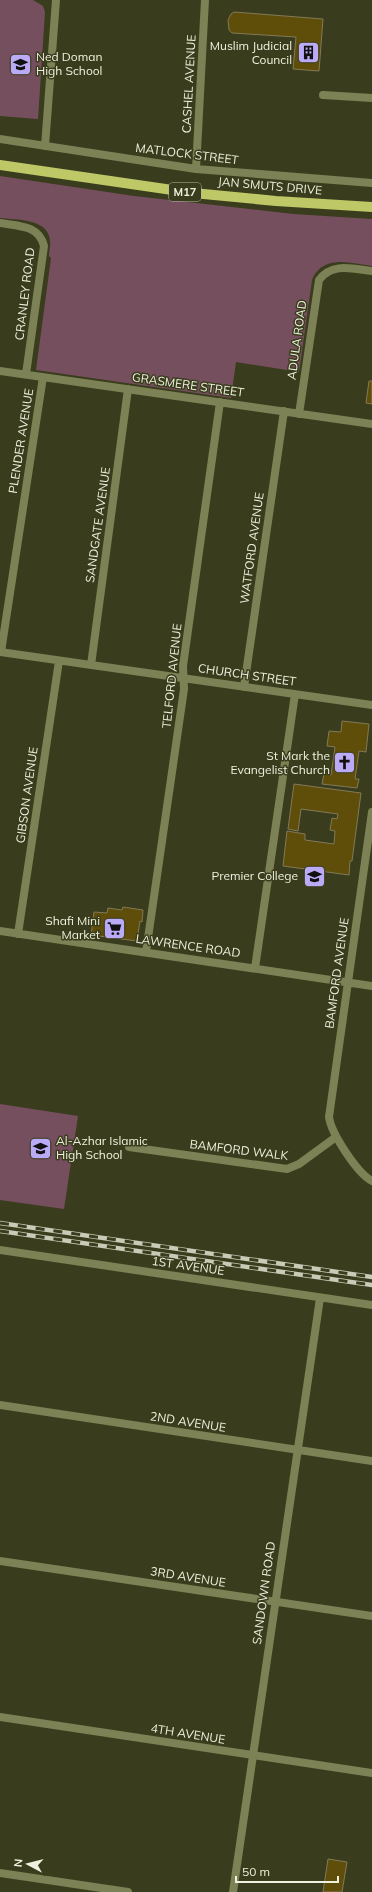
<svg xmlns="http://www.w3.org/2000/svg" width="372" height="1892" viewBox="0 0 372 1892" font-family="Mulish,sans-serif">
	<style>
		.green { fill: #764f5e }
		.building { fill: #5f4e0a; stroke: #837957 }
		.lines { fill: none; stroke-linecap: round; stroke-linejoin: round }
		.minor { stroke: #7c8255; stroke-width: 8 }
		.primary { stroke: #bec867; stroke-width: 10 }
		.rail-casing { stroke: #c8cbb5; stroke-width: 4.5 }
		.rail { stroke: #3a3d1d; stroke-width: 3; stroke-dasharray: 9; stroke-linecap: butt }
		.labels { text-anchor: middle; stroke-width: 3; stroke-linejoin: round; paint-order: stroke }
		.shield { fill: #3a3d1d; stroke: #b8bba3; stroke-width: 1 }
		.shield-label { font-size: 11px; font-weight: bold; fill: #eef1dd }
		.poi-label { font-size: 12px; fill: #eef1dd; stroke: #3a3d1d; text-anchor: end }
		.street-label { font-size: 12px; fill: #eef1dd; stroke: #3a3d1d }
	</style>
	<rect width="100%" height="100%" fill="#3a3d1d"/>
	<path class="green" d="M0,0h33l10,6 2,6 -7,107 -38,-3z
		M0,176l134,20 159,18 79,5v47c-22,-3 -49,-12 -60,14l-13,92 -63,-10 -5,36 -195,-28 15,-112 -2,-2c0,-5 2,-10 1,-15 -1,-23 -34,-21 -50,-23z
		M0,1104l78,12 -14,93 -64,-9z"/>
	<path class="building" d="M234,12l89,7 -4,52 -26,-2 3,-32 -64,-4 -3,-3 -1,-10 3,-6z
		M369,381h3v23l-6,-1z
		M342,721l27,3 -3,28 -7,-1 -4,28h4l-2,9 -35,-4 2,-11 7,2 4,-28 -8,-1 2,-15 12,1z
		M294,784l67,9 -9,68h-2l-1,14 -66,-9 4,-35 18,3v6l29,4 1,-13 -5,-1 2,-12 5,1 1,-5 -37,-5 -3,22 -10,-2z
		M123,907l20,3 -1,12 -2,-1 -3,20 -46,-6 3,-23 13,1 1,-5 14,2z
		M328,1859l19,3 -5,30h-19z"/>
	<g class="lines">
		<path class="minor" d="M323,95l49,3
			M0,139l196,30 176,14
			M45,146l11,-146
			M196,169l9,-169
			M0,223c18,3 39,2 44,23l-18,128
			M0,371l372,53
			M299,414l20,-134c13,-18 34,-11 53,-9
			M0,652l372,53
			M1,652l42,-275
			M91,665l37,-276
			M244,687l40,-276
			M372,812l-43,305c2,16 28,56 43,64
			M0,931l372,55
			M18,934l41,-273
			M146,952l38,-263 -1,-23 37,-264
			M255,968l40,-274
			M129,1147l158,22 12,-5 37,-27
			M0,1250l372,55
			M0,1405l372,56
			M0,1561l372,55
			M0,1717l372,56
			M0,1873l128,19
			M233,1892l87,-594"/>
		<path class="primary" d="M0,165l193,28 83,8 96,6"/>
		<defs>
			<path id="rail" d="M0,1223l372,54
				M0,1231l372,54"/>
		</defs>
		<use href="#rail" class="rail-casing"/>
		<use href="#rail" class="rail"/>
	</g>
	<defs>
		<symbol id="building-square" viewBox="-11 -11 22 22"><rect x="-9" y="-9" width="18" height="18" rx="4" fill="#bbaaf6" stroke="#3a3d1d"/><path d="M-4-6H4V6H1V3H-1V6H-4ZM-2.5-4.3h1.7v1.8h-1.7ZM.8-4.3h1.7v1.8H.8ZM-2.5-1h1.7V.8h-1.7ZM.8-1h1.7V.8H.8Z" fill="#111"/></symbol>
		<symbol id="school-square" viewBox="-11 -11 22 22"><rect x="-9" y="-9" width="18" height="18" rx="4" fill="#bbaaf6" stroke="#3a3d1d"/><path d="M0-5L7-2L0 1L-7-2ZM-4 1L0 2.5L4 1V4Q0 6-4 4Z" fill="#111"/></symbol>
		<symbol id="church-square" viewBox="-11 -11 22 22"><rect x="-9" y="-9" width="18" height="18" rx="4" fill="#bbaaf6" stroke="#3a3d1d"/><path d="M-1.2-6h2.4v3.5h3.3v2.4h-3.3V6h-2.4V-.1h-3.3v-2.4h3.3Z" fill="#111"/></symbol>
		<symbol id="supermarket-square" viewBox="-11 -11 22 22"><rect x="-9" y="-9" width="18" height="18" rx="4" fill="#bbaaf6" stroke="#3a3d1d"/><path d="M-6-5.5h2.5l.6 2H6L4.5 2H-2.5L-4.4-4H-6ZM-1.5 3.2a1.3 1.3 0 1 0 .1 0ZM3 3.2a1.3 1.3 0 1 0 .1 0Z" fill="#111"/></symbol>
	</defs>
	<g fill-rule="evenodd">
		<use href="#building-square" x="296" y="40" width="25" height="25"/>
		<use href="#school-square" x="8" y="52" width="25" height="25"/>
		<use href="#church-square" x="332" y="750" width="25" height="25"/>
		<use href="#school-square" x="302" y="864" width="25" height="25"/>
		<use href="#supermarket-square" x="102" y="916" width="25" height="25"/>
		<use href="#school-square" x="28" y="1136" width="25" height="25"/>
	</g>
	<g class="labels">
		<rect class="shield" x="169" y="183" width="32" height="18" rx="3"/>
		<g class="shield-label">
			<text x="185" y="196">M17</text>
		</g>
		<g class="poi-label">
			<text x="292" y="50">Muslim Judicial<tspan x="292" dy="14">Council</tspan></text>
			<text x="36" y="61" text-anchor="start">Ned Doman<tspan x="36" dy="14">High School</tspan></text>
			<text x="330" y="760">St Mark the<tspan x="330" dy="14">Evangelist Church</tspan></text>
			<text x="298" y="880">Premier College</text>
			<text x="100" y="925">Shafi Mini<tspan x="100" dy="14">Market</tspan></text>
			<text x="56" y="1145" text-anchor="start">Al-Azhar Islamic<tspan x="56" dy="14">High School</tspan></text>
		</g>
		<g class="street-label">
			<text transform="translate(189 84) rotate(-87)" y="4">CASHEL AVENUE</text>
			<text transform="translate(187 154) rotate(7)" y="4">MATLOCK STREET</text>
			<text transform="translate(270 186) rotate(5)" y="4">JAN SMUTS DRIVE</text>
			<text transform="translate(25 294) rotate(-83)" y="4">CRANLEY ROAD</text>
			<text transform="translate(297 340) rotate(-82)" y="4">ADULA ROAD</text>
			<text transform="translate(188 385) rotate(8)" y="4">GRASMERE STREET</text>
			<text transform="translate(21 441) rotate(-81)" y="4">PLENDER AVENUE</text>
			<text transform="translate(98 525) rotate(-82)" y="4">SANDGATE AVENUE</text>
			<text transform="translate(252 548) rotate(-82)" y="4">WATFORD AVENUE</text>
			<text transform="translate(247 675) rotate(8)" y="4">CHURCH STREET</text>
			<text transform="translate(172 676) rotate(-84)" y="4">TELFORD AVENUE</text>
			<text transform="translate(27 795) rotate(-82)" y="4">GIBSON AVENUE</text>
			<text transform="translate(188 946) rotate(8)" y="4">LAWRENCE ROAD</text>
			<text transform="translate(337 973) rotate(-82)" y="4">BAMFORD AVENUE</text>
			<text transform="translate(239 1150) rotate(7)" y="4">BAMFORD WALK</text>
			<text transform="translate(188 1266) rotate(8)" y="4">1ST AVENUE</text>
			<text transform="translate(188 1422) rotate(9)" y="4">2ND AVENUE</text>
			<text transform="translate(188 1577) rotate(9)" y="4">3RD AVENUE</text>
			<text transform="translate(264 1593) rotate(-82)" y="4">SANDOWN ROAD</text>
			<text transform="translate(188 1734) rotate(9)" y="4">4TH AVENUE</text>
		</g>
	</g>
	<g transform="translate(28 1864) rotate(277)" stroke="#3a3d1d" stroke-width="3" paint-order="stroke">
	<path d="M0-3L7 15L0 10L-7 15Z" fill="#eef1dd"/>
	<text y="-6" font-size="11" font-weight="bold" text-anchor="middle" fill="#eef1dd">N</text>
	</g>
	<path d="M236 1876v6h102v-6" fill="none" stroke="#eef1dd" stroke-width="2"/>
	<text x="242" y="1876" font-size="12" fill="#eef1dd" stroke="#3a3d1d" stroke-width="3" paint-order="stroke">50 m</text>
</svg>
